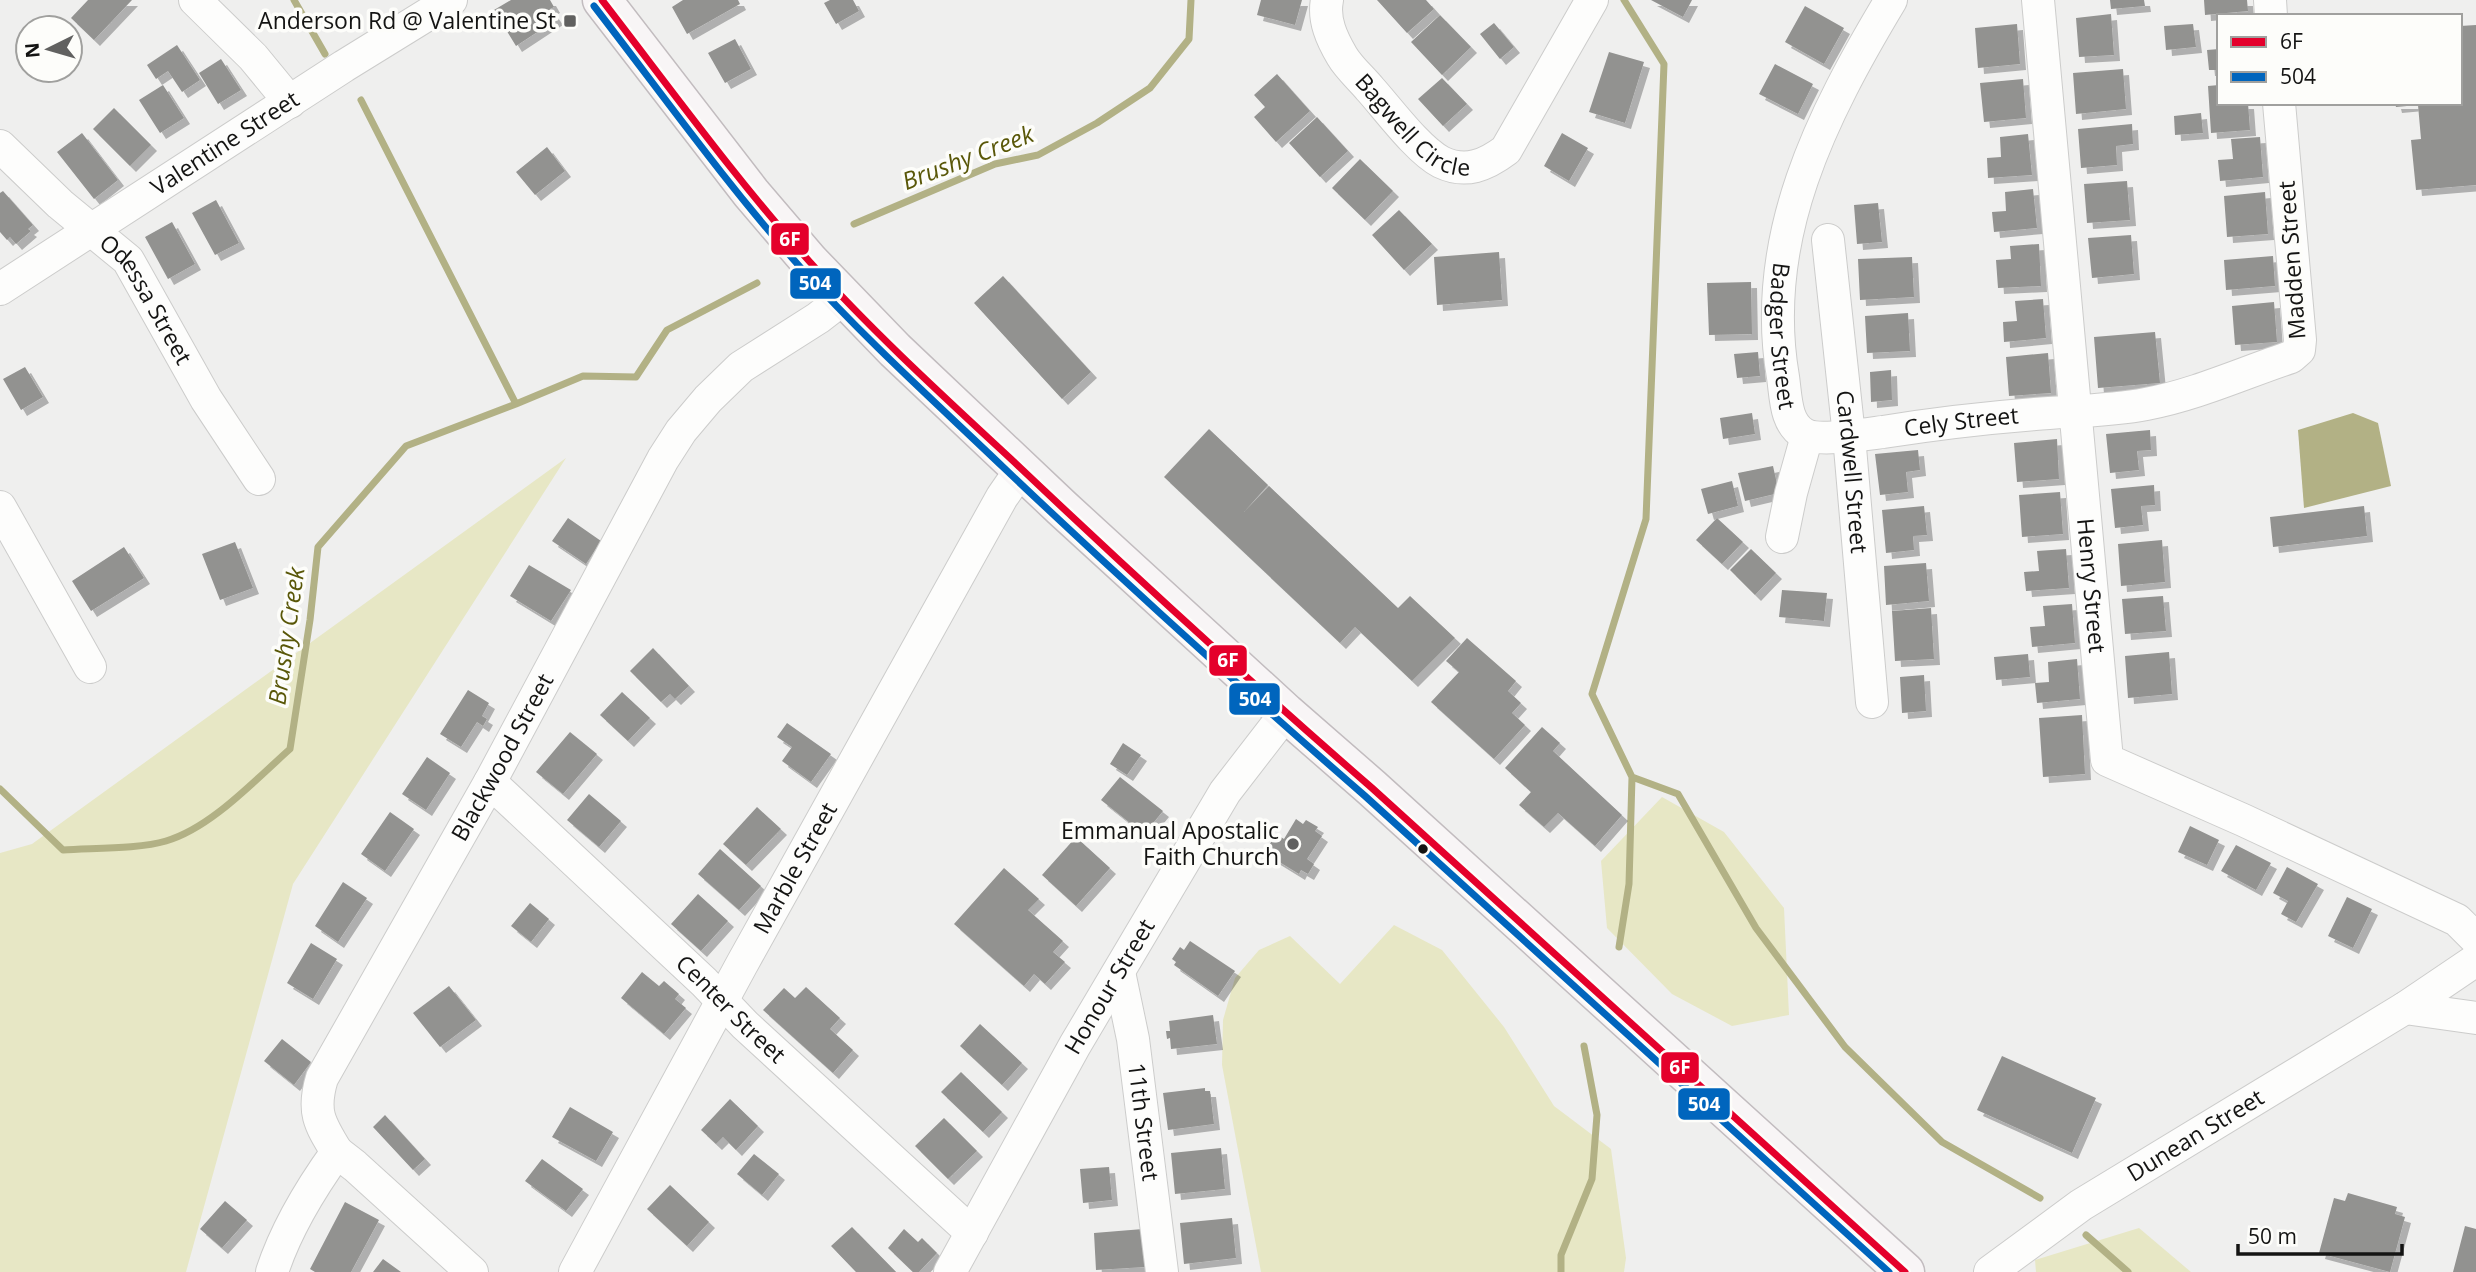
<svg xmlns="http://www.w3.org/2000/svg" width="2476" height="1272" viewBox="0 0 2476 1272" font-family="'Open Sans',sans-serif">
	<style>
		.green { fill: #e7e7c5 }
		.water { fill: #b2b185 }
		.lines { fill: none; stroke-linecap: round; stroke-linejoin: round }
		.stream { stroke: #b2b185; stroke-width: 7 }
		.building { fill: #929290; filter: url(#shadow) }
		.minor-casing { stroke: #cccccb; stroke-width: 34 }
		.major-casing { stroke: #c2bcbf; stroke-width: 41 }
		.minor { stroke: #fdfdfc; stroke-width: 32 }
		.major { stroke: #f8f5f6; stroke-width: 38 }
		.bus-1-casing { stroke: #fdfdfa; stroke-width: 12 }
		.bus-2-casing { stroke: #fdfdfa; stroke-width: 12 }
		.bus-1 { stroke: #e4002b; stroke-width: 7 }
		.bus-2 { stroke: #0065bd; stroke-width: 7 }
		.poi-dot { fill: #616160; stroke: #fdfdfa; stroke-width: 2.5 }
		.bus-dot { fill: #141413; stroke: #fdfdfa; stroke-width: 2.5 }
		.labels { text-anchor: middle; stroke-width: 7; stroke-linejoin: round; paint-order: stroke }
		.poi-label { font-size: 23px; fill: #141413; stroke: #fdfdfa; text-anchor: end }
		.street-label { font-size: 23px; fill: #141413; stroke: #fdfdfa }
		.water-label { font-size: 24px; font-style: italic; fill: #595708; stroke: #fdfdfa }
		.line-badge { stroke: #fdfdfa; stroke-width: 2.5 }
		.badge-label { font-size: 19px; text-anchor: middle; font-weight: bold; fill: #fff }
	</style>
	<defs>
		<filter id="shadow"><feDropShadow dx="6" dy="6" stdDeviation="0" flood-color="#0004"/></filter>
	</defs>
	<rect width="100%" height="100%" fill="#efefee"/>
	<path class="green" d="M566,458l-273,426 -107,388h-186v-419l32,-9z
		M1662,797l62,35 60,76 5,107 -57,11 -60,-32 -65,-66 -6,-67z
		M1394,925l48,25 62,77 50,79 57,43 15,109 -2,14h-363l-39,-207 1,-45 12,-42 24,-28 31,-14 50,48z
		M2139,1228l52,44h-155l-1,-12z"/>
	<path class="water" d="M2353,413l25,10 13,63 -87,22 -6,-78z"/>
	<g class="lines">
		<path class="stream" d="M294,0l31,54
			M361,100l155,304
			M854,224l141,-60 43,-9 59,-32 53,-35 39,-49 2,-39
			M1632,777l46,17 78,134 89,119 97,95 98,56
			M0,789l63,61c29,-2 77,-1 103,-9 45,-13 89,-61 124,-92l20,-129 8,-73 88,-101 110,-42 67,-28 53,1 31,-47 90,-47
			M1619,947l10,-63 3,-107 -40,-83 54,-175 18,-455 -40,-64
			M2086,1235l42,37
			M1561,1272v-17l31,-76 5,-64 -13,-69"/>
	</g>
	<path class="building" d="M88,0h44l-38,40 -23,-22z
		M511,0h39l4,7 -4,2 7,10 -41,27 -22,-36z
		M683,0h55l2,4 -53,30 -15,-27z
		M830,0h23l6,11 -23,13 -12,-21z
		M1261,0h41l-7,25 -38,-10z
		M1377,0h49l8,9 -27,24z
		M1651,0h41l-9,17z
		M2110,0h34l1,6 -34,3z
		M2204,0h43l1,11 -43,4z
		M1805,6l39,22 -20,36 -39,-22z
		M2111,14l3,41 -35,2 -3,-39z
		M1440,15l31,32 -29,28 -31,-33z
		M1494,23l20,24 -14,12 -20,-25z
		M2017,24l3,40 -42,4 -3,-40z
		M2193,24l3,23 -30,3 -2,-24z
		M2476,25v160l-60,5 -5,-50 10,-1 -3,-34 -22,2 -1,-4h65v-77z
		M735,39l16,30 -26,14 -17,-30z
		M177,45l23,35 -18,12 -14,-21 -12,8 -9,-14z
		M2219,49v21h-10l-2,-20z
		M1609,52l35,10 -19,61 -36,-11z
		M221,59l20,31 -23,14 -19,-31z
		M1775,64l38,20 -15,30 -39,-20z
		M2123,69l3,40 -50,5 -3,-41z
		M1277,74l33,37 -34,31 -22,-25 11,-10 -11,-12z
		M1442,78l25,26 -24,22 -25,-27z
		M2023,79l3,39 -42,4 -4,-39z
		M163,85l21,33 -24,15 -21,-33z
		M2219,85v18h29l2,27 -39,3 -3,-47z
		M114,108l37,37 -21,21 -37,-37z
		M2201,113l2,20 -28,2 -1,-19z
		M1317,117l31,34 -28,26 -31,-34z
		M2132,124l1,20 -17,2 1,19 -36,3 -3,-39z
		M82,133l36,47 -24,19 -37,-47z
		M1562,133l26,15 -19,33 -25,-15z
		M2028,134l4,41 -44,3 -1,-20 14,-1 -1,-20z
		M2260,137l3,40 -43,4 -2,-21 15,-1 -2,-20z
		M547,147l18,24 -30,24 -19,-23z
		M1360,159l33,32 -28,29 -33,-32z
		M2127,181l3,39 -43,3 -3,-39z
		M2033,189l4,39 -43,4 -2,-20 14,-1 -1,-19z
		M3,191l30,34 -5,4 3,2 -15,13 -6,-7 -3,3 -7,-8v-39z
		M2265,192l3,42 -41,3 -3,-41z
		M216,200l23,43 -24,12 -23,-42z
		M1878,203l4,39 -25,2 -3,-39z
		M1399,210l33,34 -28,26 -32,-35z
		M172,222l23,42 -27,15 -23,-42z
		M2131,235l3,39 -42,4 -4,-40z
		M2039,244l2,42 -43,2 -2,-28 15,-1 -1,-13z
		M1499,252l3,48 -65,5 -3,-48z
		M2273,256l2,30 -49,4 -2,-30z
		M1912,257l2,40 -54,3 -2,-41z
		M1003,276l88,96 -29,27 -88,-96z
		M1751,282l1,52 -43,1 -2,-52z
		M2043,299l3,39 -42,4 -1,-20 14,-1 -2,-20z
		M2274,302l3,40 -42,3 -3,-39z
		M1908,313l2,38 -43,2 -2,-37z
		M2155,332l5,51 -62,5 -4,-51z
		M1758,352l2,24 -23,2 -3,-24z
		M2048,353l3,40 -42,3 -3,-39z
		M25,367l18,30 -22,13 -18,-31z
		M1891,370l1,30 -21,2 -1,-30z
		M1752,413l3,21 -32,5 -3,-21z
		M1209,429l59,56 -24,27 25,-26 129,122 12,-12 45,42 -43,43 -57,-54 -15,16 -176,-166z
		M2150,430l1,20 -14,1 2,19 -29,3 -4,-39z
		M2057,439l2,40 -42,3 -3,-39z
		M1918,450l2,20 -14,2 2,20 -28,3 -5,-41z
		M1773,466l6,27 -34,8 -7,-28z
		M1732,481l6,25 -30,8 -7,-25z
		M2154,485l1,20 -14,1 2,19 -28,3 -4,-39z
		M2060,492l3,42 -41,3 -3,-42z
		M1924,506l3,29 -14,1 1,14 -28,3 -4,-43z
		M2364,506l3,30 -94,11 -3,-30z
		M568,518l33,23 -15,23 -34,-23z
		M1717,518l26,24 -21,22 -26,-24z
		M2162,540l3,42 -44,4 -3,-42z
		M235,542l18,46 -33,12 -18,-46z
		M124,547l20,31 -53,33 -19,-30z
		M1751,549l25,24 -21,22 -25,-25z
		M2066,549l3,39 -43,3 -2,-19 15,-1 -2,-20z
		M1926,563l3,38 -43,4 -2,-39z
		M529,565l42,25 -20,31 -41,-25z
		M1782,590l45,3 -3,28 -45,-4z
		M2163,596l3,35 -41,3 -3,-35z
		M2072,604l3,39 -43,4 -2,-20 15,-1 -2,-20z
		M1931,608l3,51 -39,2 -3,-50z
		M1467,638l49,43 -8,10 13,12 -9,10 13,12 -31,34 -63,-57 28,-30 -13,-11z
		M653,648l36,38 -14,13 -5,-5 -9,8 -31,-31z
		M2169,652l3,42 -44,4 -3,-42z
		M2028,654l2,23 -34,3 -2,-23z
		M2077,659l3,40 -43,4 -2,-20 14,-1 -1,-20z
		M1924,675l2,36 -24,2 -2,-36z
		M468,690l21,13 -7,13 5,3 -4,7 -6,-4 -16,25 -21,-13z
		M622,692l28,26 -22,23 -28,-26z
		M2082,715l3,59 -42,3 -4,-59z
		M787,723l44,31 -20,28 -29,-21 10,-14 -15,-10z
		M1542,727l18,16 -7,8 69,64 -27,31 -37,-33 -14,14 -25,-22 12,-13 -26,-24z
		M570,732l27,22 -34,40 -27,-22z
		M1123,743l18,12 -14,20 -17,-11z
		M427,757l23,16 -24,37 -24,-16z
		M1120,777l43,34 -19,23 -43,-34z
		M589,794l32,27 -22,26 -32,-27z
		M757,807l24,22 -35,36 -23,-21z
		M390,812l24,17 -29,42 -24,-17z
		M1296,819l7,5 3,-4 12,7 -3,4 7,5 -15,23 7,5 -6,10 -7,-4 -2,4 -26,-16 1,-3 -8,-5 10,-16 8,5z
		M2190,826l29,14 -12,25 -29,-13z
		M1076,837l34,31 -34,38 -34,-31z
		M2236,845l35,18 -15,27 -35,-19z
		M720,849l41,37 -22,24 -41,-36z
		M2287,867l31,17 -22,38 -15,-8 7,-13 -15,-8z
		M1004,868l35,31 -11,11 35,31 -10,11 12,10 -20,22 -11,-10 -10,12 -70,-62z
		M343,882l24,16 -29,44 -23,-16z
		M698,894l30,27 -27,30 -30,-27z
		M2347,897l25,12 -19,39 -25,-12z
		M530,903l19,16 -18,23 -20,-16z
		M1190,941l45,30 -17,25 -44,-31 2,-3 -4,-3 8,-12 4,3z
		M311,943l26,16 -24,40 -26,-16z
		M642,972l17,14 5,-5 15,13 -4,5 11,9 -22,26 -43,-36z
		M449,986l27,34 -36,27 -27,-34z
		M806,987l34,31 -10,11 23,21 -20,23 -70,-63 21,-22 11,10z
		M1213,1015l4,29 -46,5 -1,-11 -3,1 -1,-8h4l-1,-10z
		M980,1024l42,39 -20,22 -42,-39z
		M282,1039l29,23 -17,23 -30,-24z
		M2002,1056l94,42 -24,55 -95,-43z
		M961,1072l41,40 -19,20 -42,-40z
		M1205,1088v3h5l4,33 -46,6 -5,-37z
		M730,1099l28,27 -22,24 -13,-13 -7,7 -15,-14z
		M570,1107l43,25 -17,29 -44,-24z
		M385,1115l40,44 -12,11 -40,-43z
		M944,1118l33,33 -29,28 -33,-33z
		M1221,1148l4,41 -50,5 -4,-41z
		M754,1154l25,20 -17,21 -25,-21z
		M542,1159l41,30 -17,22 -41,-30z
		M1109,1167l3,33 -29,3 -3,-34z
		M670,1185l39,37 -22,24 -40,-37z
		M2348,1193l49,14 -2,7 10,3 -15,55 -71,-19 15,-55 11,3z
		M225,1201l22,19 -25,28 -22,-19z
		M345,1202l34,18 -28,52h-36l-5,-3z
		M1232,1218l4,40 -52,6 -4,-41z
		M2465,1226l11,3v43h-23z
		M852,1227l44,45h-40l-25,-26z
		M904,1229l14,13 4,-4 15,15 -18,19h-6l-25,-24z
		M1143,1229l2,38 -49,3 -2,-37z
		M383,1259l18,13h-28z"/>
	<g class="lines">
		<defs>
			<g id="minor">
				<path d="M195,0l58,57 37,45"/>
				<path id="s1" d="M1327,0c-4,20 5,39 15,56 7,12 19,22 28,33 18,20 48,61 71,73 25,12 45,3 65,-12l86,-150"/>
				<path id="s2" d="M1891,0c-69,115 -132,238 -108,377 3,20 2,46 21,57 13,8 63,0 79,-2 50,-8 101,-14 152,-18 36,-3 75,-3 111,-10 49,-9 97,-31 145,-47l8,-7 1,-10 -21,-237"/>
				<path id="s3" d="M2038,0l69,760 136,60 214,100 19,19"/>
				<path d="M2270,0l1,16"/>
				<path id="s4" d="M0,146l60,58 68,56 78,139 53,80"/>
				<path id="s5" d="M1828,240l21,196 23,266"/>
				<path id="s6" d="M0,289l344,-223 107,-66"/>
				<path d="M0,507l90,160"/>
				<path d="M1782,537l9,-44 16,-57"/>
				<path id="s7" d="M490,782l214,200 41,43 227,208"/>
				<path id="s8" d="M1119,972l14,67 29,233"/>
				<path d="M2405,1008l71,10"/>
				<path d="M337,1152l18,14 117,106"/>
				<path id="s9" d="M272,1272c14,-43 39,-84 65,-120 -18,-29 -25,-41 -15,-74l168,-296 173,-323 18,-28 27,-32 33,-32 77,-49 26,-20"/>
				<path id="s10" d="M575,1272l167,-308 260,-467 20,-29"/>
				<path id="s11" d="M950,1272l125,-227 150,-253 61,-79"/>
				<path id="s12" d="M1990,1272l91,-67 324,-197 71,-48"/>
			</g>
			<path id="major" d="M602,0l149,193 59,69 85,88 167,158 224,205 86,75 533,484"/>
		</defs>
		<use href="#minor" class="minor-casing"/>
		<use href="#major" class="major-casing"/>
		<use href="#minor" class="minor"/>
		<use href="#major" class="major"/>
		<defs>
			<path id="bus-1" d="M602,0c68,88 133,178 207,261 63,70 133,134 202,198 118,112 238,222 361,329l533,484"/>
			<path id="bus-2" d="M594,6c68,88 133,179 207,262 63,70 134,134 202,199 118,112 239,222 362,329l524,476"/>
		</defs>
		<use href="#bus-1" class="bus-1-casing"/>
		<use href="#bus-2" class="bus-2-casing"/>
		<use href="#bus-1" class="bus-1"/>
		<use href="#bus-2" class="bus-2"/>
	</g>
	<g class="poi-dot">
		<rect x="563" y="14" width="14" height="14" rx="3.5"/>
		<circle cx="1293" cy="844" r="7"/>
	</g>
	<circle class="bus-dot" cx="1423" cy="849" r="6"/>
	<g class="labels">
		<g class="poi-label">
			<text x="556" y="29">Anderson Rd @ Valentine St</text>
			<text x="1279" y="839">Emmanual Apostalic<tspan x="1279" dy="26">Faith Church</tspan></text>
		</g>
		<g class="street-label">
			<text dy="8" stroke="none"><textPath href="#s1" startOffset="161">Bagwell Circle</textPath></text>
			<text dy="8" stroke="none"><textPath href="#s6" startOffset="268">Valentine Street</textPath></text>
			<text transform="translate(2292 260) rotate(-94)" y="8">Madden Street</text>
			<text dy="8" stroke="none"><textPath href="#s4" startOffset="214">Odessa Street</textPath></text>
			<text dy="8" stroke="none"><textPath href="#s2" startOffset="360">Badger Street</textPath></text>
			<text dy="8" stroke="none"><textPath href="#s2" startOffset="623">Cely Street</textPath></text>
			<text dy="8" stroke="none"><textPath href="#s5" startOffset="233">Cardwell Street</textPath></text>
			<text dy="8" stroke="none"><textPath href="#s3" startOffset="588">Henry Street</textPath></text>
			<text dy="8" stroke="none"><textPath href="#s9" startOffset="584">Blackwood Street</textPath></text>
			<text dy="8" stroke="none"><textPath href="#s10" startOffset="460">Marble Street</textPath></text>
			<text dy="8" stroke="none"><textPath href="#s11" startOffset="327">Honour Street</textPath></text>
			<text dy="8" stroke="none"><textPath href="#s7" startOffset="331">Center Street</textPath></text>
			<text dy="8" stroke="none"><textPath href="#s8" startOffset="152">11th Street</textPath></text>
			<text dy="8" stroke="none"><textPath href="#s12" startOffset="247">Dunean Street</textPath></text>
		</g>
		<g class="water-label">
			<text transform="translate(968 158) rotate(-21)" y="8">Brushy Creek</text>
			<text transform="translate(287 636) rotate(-82)" y="8">Brushy Creek</text>
		</g>
	</g>
	<g class="line-badge">
		<rect x="770" y="222" width="40" height="34" rx="7" fill="#e4002b"/>
		<rect x="789" y="267" width="53" height="33" rx="7" fill="#0065bd"/>
		<rect x="1208" y="644" width="40" height="33" rx="7" fill="#e4002b"/>
		<rect x="1228" y="682" width="53" height="34" rx="7" fill="#0065bd"/>
		<rect x="1660" y="1051" width="40" height="33" rx="7" fill="#e4002b"/>
		<rect x="1677" y="1087" width="54" height="34" rx="7" fill="#0065bd"/>
	</g>
	<g class="badge-label">
		<text x="790" y="246">6F</text>
		<text x="815" y="290">504</text>
		<text x="1228" y="667">6F</text>
		<text x="1255" y="706">504</text>
		<text x="1680" y="1074">6F</text>
		<text x="1704" y="1111">504</text>
	</g>
	<rect x="2217" y="14" width="245" height="91" fill="#fdfdfa" stroke="#a0a09e" stroke-width="2"/>
	<rect x="2231" y="37" width="35" height="10" fill="#e4002b" stroke="#a0a09e" stroke-width="2"/>
	<text x="2280" y="49" font-size="21" fill="#141413">6F</text>
	<rect x="2231" y="72" width="35" height="10" fill="#0065bd" stroke="#a0a09e" stroke-width="2"/>
	<text x="2280" y="84" font-size="21" fill="#141413">504</text>
	<g transform="translate(49 49) rotate(265)"><circle r="33" fill="#fdfdfa" stroke="#a0a09e" stroke-width="2"/>
	<path d="M0-5L12 26L0 18L-12 26Z" fill="#616160"/>
	<text y="-10" font-size="19" font-weight="bold" text-anchor="middle" fill="#141413">N</text>
	</g>
	<path d="M2238 1244v10h164v-10" fill="none" stroke="#141413" stroke-width="3.5"/>
	<text x="2248" y="1244" font-size="21" fill="#141413" stroke="#fdfdfa" stroke-width="5" paint-order="stroke">50 m</text>
</svg>
